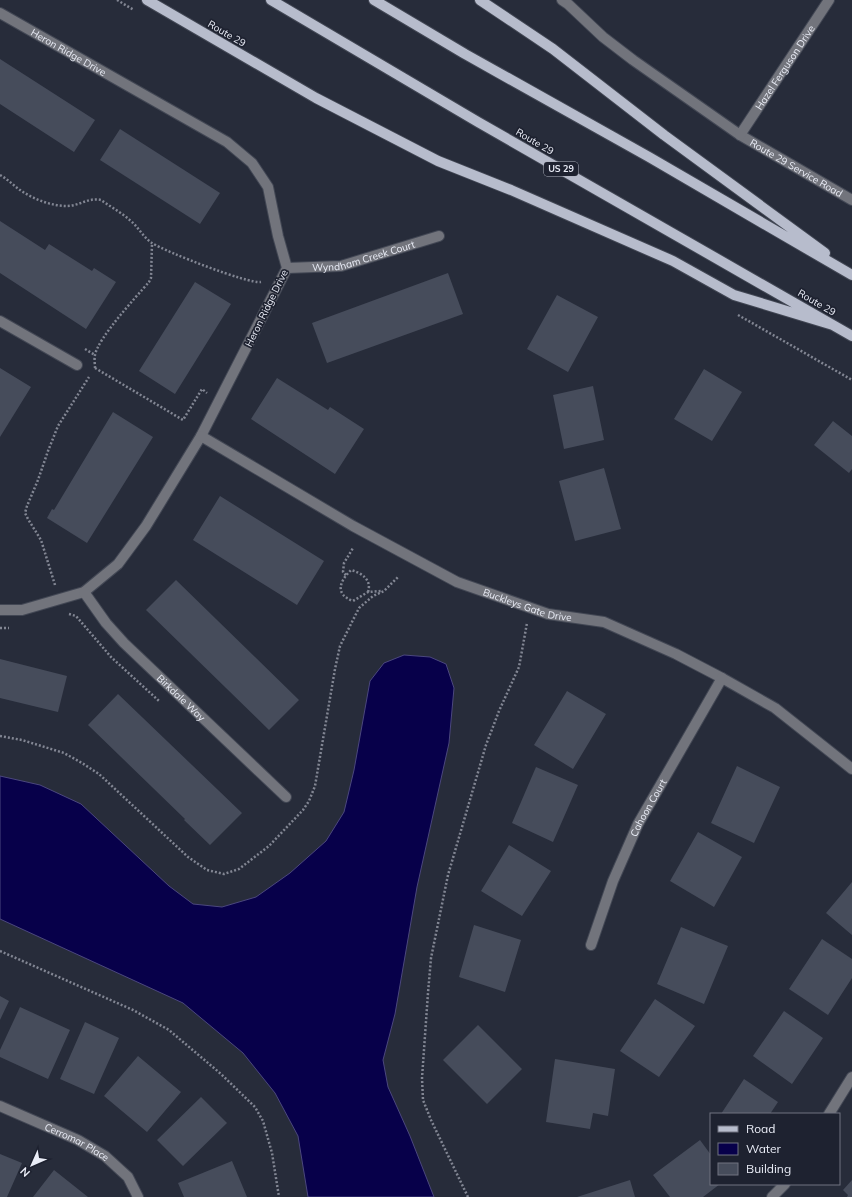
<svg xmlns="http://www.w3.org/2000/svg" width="852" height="1197" viewBox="0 0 852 1197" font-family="Mulish,sans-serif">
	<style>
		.water { fill: #07004a; stroke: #4b477e }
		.building { fill: #464c5b }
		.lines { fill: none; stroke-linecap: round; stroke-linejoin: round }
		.minor-casing { stroke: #424754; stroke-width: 12 }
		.major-casing { stroke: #424754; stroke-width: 12 }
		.path { stroke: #828693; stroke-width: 2.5; stroke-dasharray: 2 2; stroke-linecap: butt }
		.minor { stroke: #72747c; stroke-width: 10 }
		.major { stroke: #b7bccc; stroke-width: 10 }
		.labels { text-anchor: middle; stroke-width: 3.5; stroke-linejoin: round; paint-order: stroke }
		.shield { fill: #1e2230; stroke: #adb0bb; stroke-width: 1 }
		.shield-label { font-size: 9px; font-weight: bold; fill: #eaedf7 }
		.street-label { font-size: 10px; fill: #eaedf7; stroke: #1e2230 }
	</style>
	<rect width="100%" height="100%" fill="#272c3a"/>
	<path class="water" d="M404,655l26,2 16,7 8,24 -5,55 -32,144 -22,127 -12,46 5,27 22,49 24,61h-126l-10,-61 -23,-43 -32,-40 -60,-50 -183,-84v-143l40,9 41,19 88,82 24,18 29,3 34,-10 34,-24 36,-32 18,-29 10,-42 16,-89 14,-18z"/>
	<path class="building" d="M0,59l95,61 -21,32 -74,-48z
		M120,129l100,64 -20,31 -100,-64z
		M0,221l45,29 4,-6 43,27 2,-3 22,14 -30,47 -86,-56z
		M448,273l15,41 -136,49 -15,-40z
		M195,282l36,22 -56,90 -36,-23z
		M557,295l41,22 -30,55 -41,-23z
		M0,368l31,19 -31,50z
		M704,369l38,23 -30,49 -38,-22z
		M277,378l51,32 2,-3 34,22 -29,45 -84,-55z
		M593,386l11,54 -40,9 -11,-54z
		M113,412l40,25 -66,106 -40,-25 5,-9 2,1z
		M833,421l19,15v33l-3,4 -35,-28z
		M604,468l17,61 -46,12 -16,-60z
		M220,496l104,65 -27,44 -104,-65z
		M176,580l123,120 -30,30 -123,-120z
		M0,659l67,17 -9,36 -58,-14z
		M567,691l39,23 -33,55 -39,-24z
		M118,694l124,119 -32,32 -26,-25 1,-1 -97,-94z
		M737,766l43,21 -26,56 -43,-20z
		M536,767l42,18 -25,57 -41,-19z
		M698,832l44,25 -28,50 -44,-26z
		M509,845l42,26 -29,45 -41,-25z
		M852,882v53l-26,-22z
		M474,925l47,15 -16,52 -46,-15z
		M681,927l47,19 -24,58 -47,-20z
		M822,939l30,20v19l-24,37 -39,-26z
		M0,996l9,5 -9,19z
		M655,999l40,27 -36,51 -39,-26z
		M20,1007l50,23 -22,49 -48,-22v-7z
		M784,1011l39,27 -31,46 -39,-28z
		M85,1022l34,16 -25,56 -34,-15z
		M478,1025l44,44 -35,35 -44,-44z
		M138,1056l43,36 -34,40 -43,-36z
		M555,1059l60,10 -7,47 -15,-3 -3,16 -44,-7z
		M744,1079l34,23 -8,12h-49z
		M201,1097l26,26 -44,43 -26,-26z
		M700,1140l11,15v29h9l-17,13h-33l-17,-22z
		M0,1154l22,9 -15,34h-7z
		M232,1161l15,36h-63l-6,-14z
		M54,1170l34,27h-55z
		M630,1180l5,17h-58z
		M852,1180v17h-5l1,-2 -5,-5z"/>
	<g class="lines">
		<defs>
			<g id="minor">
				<path id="s1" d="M562,0l6,4 35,33 30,23 107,75 112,65"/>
				<path id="s2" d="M0,13l227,129 25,21 16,24 10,49 9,32 -86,168 -55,90 -28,38 -34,28 -62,18h-22"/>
				<path id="s3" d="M740,135l89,-135"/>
				<path id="s4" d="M287,268l54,-2 98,-30"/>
				<path d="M0,321l77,44"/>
				<path id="s5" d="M201,436l152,90 104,56 91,32 56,8 72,32 46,24 53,30 77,61"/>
				<path id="s6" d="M84,592l22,31 18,20 162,154"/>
				<path id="s7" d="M591,945l22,-64 25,-57 84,-146"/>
				<path id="s8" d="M0,1106l78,34 27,16 23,21 10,20"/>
				<path d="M829,1114l23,-37"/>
				<path d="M772,1197l13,-13"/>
			</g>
			<path id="major" d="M147,0l169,98 122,63 73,29 162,71 61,34 99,30
				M271,0l207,122 374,214
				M374,0l91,54 184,103 203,118
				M480,0l73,49 111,86 161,118"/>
		</defs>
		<use href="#minor" class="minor-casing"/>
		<use href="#major" class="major-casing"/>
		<path class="path" d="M117,0l17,10
			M0,175c9,5 15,12 23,17 13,8 29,14 44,14 12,0 22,-9 34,-6 10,7 21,13 30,21 8,7 12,16 21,22 14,9 96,41 109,39
			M738,315l114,65
			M85,349l10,6
			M95,368c0,-4 -1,-9 0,-13 3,-17 41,-58 54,-73l2,-4 1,-35
			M95,368l88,52 19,-31 5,4
			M346,575l-3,-3 1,-9 9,-15
			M55,585l-14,-45 -13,-21 -3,-6 2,-7 11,-26 10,-29 10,-25 31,-49
			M368,592c4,-12 -6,-19 -17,-22 -11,11 -17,24 2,31l15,-9 13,-1
			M69,614l7,2 35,41 48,44
			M0,628h9
			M0,736l22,4 42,13 18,10 17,11 89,83 19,13 17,4 15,-5 30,-23 34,-36 6,-9 6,-15 20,-117 5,-23 19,-38 14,-12 11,-5 15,-15
			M0,951l133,59 36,20 52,44 34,33 8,14 9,32 7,44
			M468,1197l-37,-77 -8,-20 -1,-22 6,-85 3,-35 17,-83 38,-130 13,-34 20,-44 8,-44"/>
		<use href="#minor" class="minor"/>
		<use href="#major" class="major"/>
	</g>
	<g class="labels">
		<rect class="shield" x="544" y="162" width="34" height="14" rx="3"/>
		<g class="shield-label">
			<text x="561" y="172">US 29</text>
		</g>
		<g class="street-label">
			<text transform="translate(227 33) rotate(30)" y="4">Route 29</text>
			<text dy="4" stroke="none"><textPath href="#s2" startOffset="79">Heron Ridge Drive</textPath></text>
			<text dy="4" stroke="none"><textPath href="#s3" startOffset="81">Hazel Ferguson Drive</textPath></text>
			<text transform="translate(535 141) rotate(30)" y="4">Route 29</text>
			<text dy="4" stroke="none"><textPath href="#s1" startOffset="289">Route 29 Service Road</textPath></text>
			<text dy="4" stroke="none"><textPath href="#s4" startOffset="78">Wyndham Creek Court</textPath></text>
			<text transform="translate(817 302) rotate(30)" y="4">Route 29</text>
			<text transform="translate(266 308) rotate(-64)" y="4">Heron Ridge Drive</text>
			<text dy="4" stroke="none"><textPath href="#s5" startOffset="369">Buckleys Gate Drive</textPath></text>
			<text dy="4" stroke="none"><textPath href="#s6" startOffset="144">Birkdale Way</textPath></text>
			<text dy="4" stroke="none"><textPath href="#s7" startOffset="149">Cahoon Court</textPath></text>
			<text dy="4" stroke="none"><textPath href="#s8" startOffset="85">Cerromar Place</textPath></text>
		</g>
	</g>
	<rect x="710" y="1113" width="130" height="72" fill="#1e2230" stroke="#707380"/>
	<rect x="718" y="1126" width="20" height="6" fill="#b7bccc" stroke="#707380"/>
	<text x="746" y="1133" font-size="12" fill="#eaedf7">Road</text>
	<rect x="718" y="1143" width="20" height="12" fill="#07004a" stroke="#707380"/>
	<text x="746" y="1153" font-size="12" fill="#eaedf7">Water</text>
	<rect x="718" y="1163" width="20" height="12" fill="#464c5b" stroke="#707380"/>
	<text x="746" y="1173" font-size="12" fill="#eaedf7">Building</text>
	<g transform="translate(32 1165) rotate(225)" stroke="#1e2230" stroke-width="3" paint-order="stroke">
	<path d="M0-3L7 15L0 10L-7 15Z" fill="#eaedf7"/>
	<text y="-6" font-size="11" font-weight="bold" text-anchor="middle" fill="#eaedf7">N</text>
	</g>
</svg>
